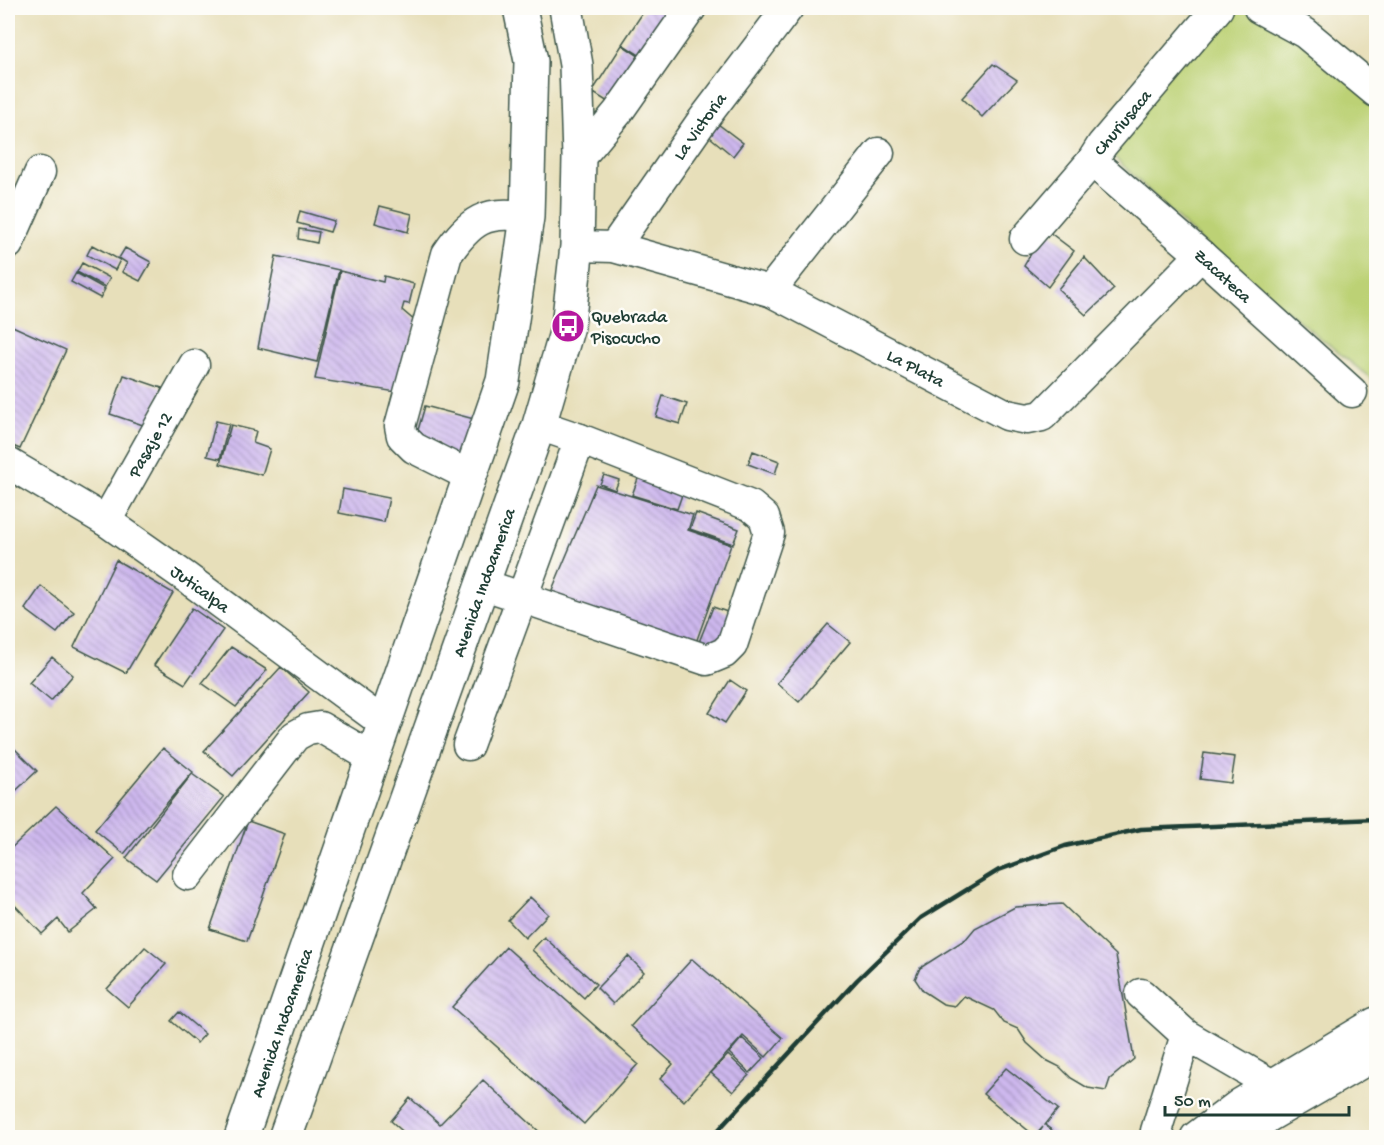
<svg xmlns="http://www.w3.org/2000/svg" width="1384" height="1145" viewBox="0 0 1384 1145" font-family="'Gochi Hand',sans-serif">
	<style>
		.green { fill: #bcd175; stroke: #6e8754; stroke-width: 1.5 }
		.building { fill: url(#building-back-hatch) }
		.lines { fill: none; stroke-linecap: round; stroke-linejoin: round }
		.minor-casing { stroke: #3d5548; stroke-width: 33 }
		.major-casing { stroke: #3d5548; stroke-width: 36 }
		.minor { stroke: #fff; stroke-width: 30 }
		.major { stroke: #fff; stroke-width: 33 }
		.rail { stroke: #1f3d34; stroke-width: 4.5 }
		.labels { text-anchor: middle; stroke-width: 5; stroke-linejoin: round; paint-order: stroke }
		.street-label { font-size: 18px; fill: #1f3d34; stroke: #fdfcf7 }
		.poi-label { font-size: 18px; fill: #1f3d34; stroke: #fdfcf7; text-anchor: start }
	</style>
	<defs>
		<pattern id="building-back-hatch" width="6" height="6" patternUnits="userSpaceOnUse" patternTransform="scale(1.5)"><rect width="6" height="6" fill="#ceb8ee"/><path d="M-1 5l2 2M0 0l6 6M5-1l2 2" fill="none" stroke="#a797c2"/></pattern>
	</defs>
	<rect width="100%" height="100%" fill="#fdfcf7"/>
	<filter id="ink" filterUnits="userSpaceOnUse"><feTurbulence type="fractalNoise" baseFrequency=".0167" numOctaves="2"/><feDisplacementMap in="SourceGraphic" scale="12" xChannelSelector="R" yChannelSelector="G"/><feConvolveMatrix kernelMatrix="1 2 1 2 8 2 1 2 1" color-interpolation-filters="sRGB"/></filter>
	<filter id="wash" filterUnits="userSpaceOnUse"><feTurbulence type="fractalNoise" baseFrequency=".008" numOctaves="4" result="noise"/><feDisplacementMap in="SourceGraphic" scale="24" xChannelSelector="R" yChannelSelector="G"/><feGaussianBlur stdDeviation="1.35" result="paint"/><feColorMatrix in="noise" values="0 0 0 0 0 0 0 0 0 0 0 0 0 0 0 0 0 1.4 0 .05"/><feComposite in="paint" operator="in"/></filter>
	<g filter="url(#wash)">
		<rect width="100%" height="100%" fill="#e7dfba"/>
		<path class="green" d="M1218,8h41l117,84v286l-2,3 -168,-135 -104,-101z"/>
		<g id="blocks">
			<path class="building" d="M646,8h17l12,7 -28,45 -25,-16z
				M622,45l24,16 -30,46 -24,-15z
				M993,64l24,16 -35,37 -20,-19z
				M714,121l29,22 -10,13 -28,-23z
				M380,206l32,8 -4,18 -33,-9z
				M300,211l34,10 -4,11 -33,-9z
				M299,229l20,3 -2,11 -19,-4z
				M1045,229l29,22 -26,36 -24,-21z
				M92,245l28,15 -5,10 -28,-15z
				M125,248l26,14 -11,19 -18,-9 5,-9 -8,-5z
				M276,256l63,14 -22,92 -59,-14z
				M1084,257l30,32 -28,26 -28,-26z
				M82,263l28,15 -5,9 -28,-15z
				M340,271l43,11 1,-6 30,8 -5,20 -5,-1 -2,7 14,12 -20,70 -81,-13z
				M76,273l29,16 -5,9 -29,-16z
				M8,324l58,26 -46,99 -12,-5z
				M124,375l38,13 -13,39 -39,-13z
				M663,396l24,8 -7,20 -24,-7z
				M425,406l49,13 -12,41 -25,-7 3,-10 -24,-6z
				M216,421l13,3 -9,35 -13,-3z
				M231,425l25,6 -3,12 17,6 -8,26 -42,-11z
				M753,451l26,10 -4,13 -27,-10z
				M604,475l15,5 -4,10 -15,-6z
				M639,476l44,16 -6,17 -45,-14z
				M596,485l97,30 -5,15 43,15 -37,103 -145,-51z
				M343,489l46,9 -5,24 -45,-9z
				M696,513l43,16 -6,15 -43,-15z
				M116,560l57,33 -47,80 -52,-26z
				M41,586l33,26 -17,21 -32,-24z
				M713,607l20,7 -15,41 -21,-8z
				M192,608l31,22 -38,54 -31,-19z
				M828,624l22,18 -51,60 -22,-19z
				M231,647l36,23 -31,37 -34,-24z
				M52,657l21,18 -22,26 -22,-18z
				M281,667l28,25 -76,84 -29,-25z
				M730,680l16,11 -21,32 -16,-10z
				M8,742l29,29 -29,27z
				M163,748l30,24 -69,82 -29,-24z
				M1204,753l31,4 -4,26 -31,-4z
				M192,774l32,23 -68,83 -30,-22z
				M56,806l59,53 -32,34 14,16 -29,23 -10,-13 -16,15 -34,-36v-47z
				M248,821l37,13 -38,107 -37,-12z
				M530,897l18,17 -23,24 -17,-18z
				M1062,904l54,51 18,104 -24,20 -4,12 -18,-3 -17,-10 -11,-11 -14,-7 -19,-17 -9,-14 -14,-6 -10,-13 -30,-14 -9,10 -12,-2 -20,-13 -8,-12 5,-11 46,-29 9,-11 40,-21z
				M544,937l52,47 -12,14 -52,-48z
				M145,947l21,17 -38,43 -21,-18z
				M506,947l132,117 -54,60 -132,-117z
				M628,956l16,16 -31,32 -16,-16z
				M692,959l91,79 -17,19 -23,-21 -59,65 -24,-22 13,-15 -42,-38z
				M179,1012l26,22 -8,9 -26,-22z
				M742,1038l22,20 -14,15 -21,-20z
				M728,1055l21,20 -16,17 -22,-19z
				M1006,1068l52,41 -13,16 16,12h-25l7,-10 -8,9 -52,-42z
				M483,1080l62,57h-136l-18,-16 19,-23 30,26z"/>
		</g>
	</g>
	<g filter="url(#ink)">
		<use href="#blocks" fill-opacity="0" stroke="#3d5548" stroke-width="1.5"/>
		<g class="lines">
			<defs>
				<g id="minor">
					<path d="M1259,8l46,25 71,59"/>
					<path d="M579,157l9,-9 30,-36 73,-104"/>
					<path id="s1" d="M1092,161l109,94 151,137"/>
					<path id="s2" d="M1025,239l67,-78 10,-16 116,-137"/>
					<path d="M8,244l32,-72"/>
					<path id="s3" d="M577,246l37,1 156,44 237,124 20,4 15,-3 159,-161"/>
					<path id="s4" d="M614,247l88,-126 86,-113"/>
					<path d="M770,291l109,-138"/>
					<path id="s5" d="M8,463l98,58 81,57 198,146"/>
					<path d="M470,476l-56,-28 -12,-12 -2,-10 47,-172c23,-33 39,-45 80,-37"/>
					<path id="s6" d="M106,521l88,-156"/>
					<path d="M482,584l225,76 17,-7 8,-8 37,-112 -5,-16 -13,-11 -171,-67 -41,-14"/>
					<path d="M468,745l112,-306"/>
					<path d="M188,875l107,-139 13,-7 12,-2 53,31"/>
					<path d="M1141,994l45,41 88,51"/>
					<path d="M1160,1138l-4,-7 30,-96"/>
				</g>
				<g id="major">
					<path id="s7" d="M241,1138l262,-757 24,-164 4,-156 -11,-53"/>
					<path id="s8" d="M285,1138l254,-713 29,-99 9,-80 2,-89 -3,-92 -10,-57"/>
					<path d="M1197,1138l44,-33 135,-81"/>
					<path d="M1239,1138l28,-22 109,-63"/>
				</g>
			</defs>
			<use href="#minor" class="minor-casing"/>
			<use href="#major" class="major-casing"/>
			<use href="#minor" class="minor"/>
			<use href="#major" class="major"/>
			<path class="rail" d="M711,1138l146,-158 64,-62 78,-48 66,-24 76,-17 235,-10"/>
		</g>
	</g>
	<defs>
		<symbol id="bus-disc" viewBox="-11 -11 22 22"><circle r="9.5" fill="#b5179e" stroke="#fdfcf7"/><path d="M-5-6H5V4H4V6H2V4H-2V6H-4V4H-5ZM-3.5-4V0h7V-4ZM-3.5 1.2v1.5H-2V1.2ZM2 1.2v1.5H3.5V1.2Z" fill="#fff"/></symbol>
	</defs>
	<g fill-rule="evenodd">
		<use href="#bus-disc" x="549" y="307" width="38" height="38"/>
	</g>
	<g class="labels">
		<g class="street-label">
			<text dy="6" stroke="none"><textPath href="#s2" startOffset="152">Churiusaca</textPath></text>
			<text dy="6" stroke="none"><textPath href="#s4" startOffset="148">La Victoria</textPath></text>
			<text dy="6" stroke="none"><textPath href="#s1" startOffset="174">Zacateca</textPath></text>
			<text dy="6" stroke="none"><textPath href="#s3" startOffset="364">La Plata</textPath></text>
			<text dy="6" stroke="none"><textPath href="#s6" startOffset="88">Pasaje 12</textPath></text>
			<text dy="6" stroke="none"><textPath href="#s8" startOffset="590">Avenida Indoamerica</textPath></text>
			<text dy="6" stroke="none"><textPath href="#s5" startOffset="230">Juticalpa</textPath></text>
			<text dy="6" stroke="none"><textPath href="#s7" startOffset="122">Avenida Indoamerica</textPath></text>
		</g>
		<g class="poi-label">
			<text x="591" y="322">Quebrada<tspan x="591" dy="21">Pisocucho</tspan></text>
		</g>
	</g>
	<rect width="1384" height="1145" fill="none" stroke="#fdfcf7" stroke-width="30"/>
	<path d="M1165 1106v9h184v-9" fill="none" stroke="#1f3d34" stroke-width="3"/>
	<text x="1174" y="1106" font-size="18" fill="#1f3d34" stroke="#fdfcf7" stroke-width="4.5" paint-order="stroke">50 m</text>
</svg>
